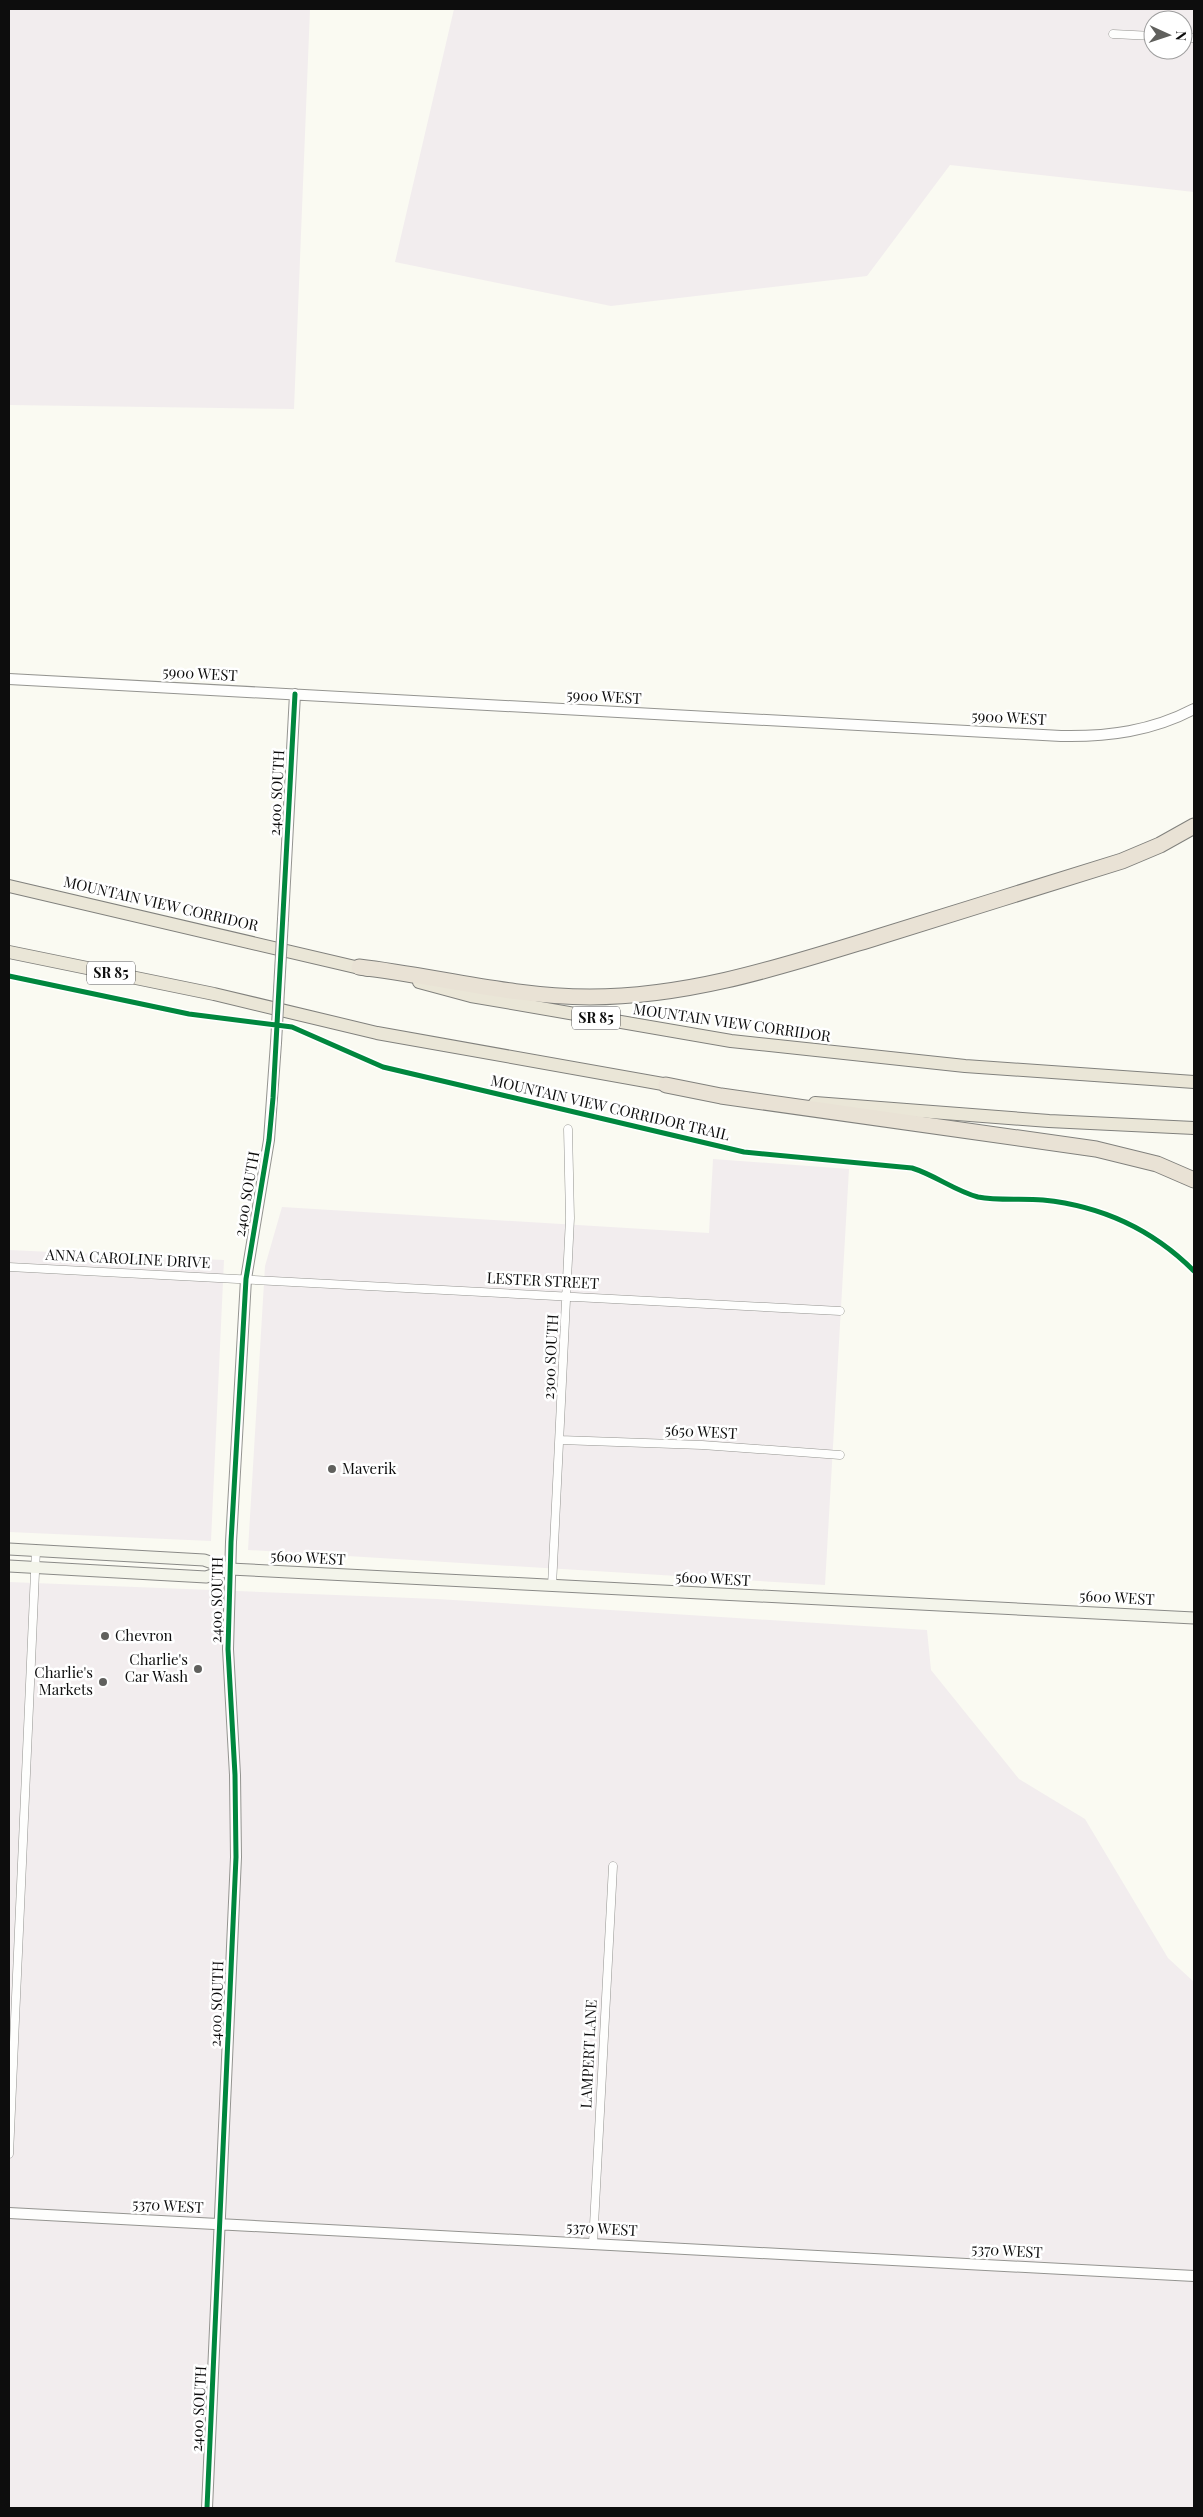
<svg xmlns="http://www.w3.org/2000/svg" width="1203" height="2517" viewBox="0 0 1203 2517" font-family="'Playfair Display',serif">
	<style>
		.industrial { fill: #f2edee; fill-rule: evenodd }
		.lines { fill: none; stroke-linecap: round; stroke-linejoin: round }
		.minor-casing { stroke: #949490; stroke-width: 9 }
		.tertiary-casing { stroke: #949490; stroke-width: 12 }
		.secondary-casing { stroke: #8a8a87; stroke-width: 13 }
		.trunk-casing { stroke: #81817d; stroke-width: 14 }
		.motorway-casing { stroke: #81817d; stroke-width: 17 }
		.minor { stroke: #fefefd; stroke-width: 8 }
		.tertiary { stroke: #fefefd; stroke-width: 10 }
		.secondary { stroke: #f3f4ea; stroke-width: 11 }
		.trunk { stroke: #eae6d7; stroke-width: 12 }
		.motorway { stroke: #e9e2d5; stroke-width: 15 }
		.tertiary-bridge-casing { stroke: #949490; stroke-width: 12; stroke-linecap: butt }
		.tertiary-bridge { stroke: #fefefd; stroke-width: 10 }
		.cycleway-casing { stroke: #fff; stroke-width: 8 }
		.cycleway { stroke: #00873e; stroke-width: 5 }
		.poi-dot { fill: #60605d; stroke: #fff; stroke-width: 2 }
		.labels { text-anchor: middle; stroke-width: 5; stroke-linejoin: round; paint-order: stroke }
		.shield { fill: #fff; stroke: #565656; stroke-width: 1 }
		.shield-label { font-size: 14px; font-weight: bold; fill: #0d0d0d }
		.street-label { font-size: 15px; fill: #0d0d0d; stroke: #fff }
		.poi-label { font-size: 15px; fill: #0d0d0d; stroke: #fff; text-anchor: start }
	</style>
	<rect width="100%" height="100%" fill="#fafaf2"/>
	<path class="industrial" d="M9,9h301l-16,400 -285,-4z
		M454,9h740v183l-244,-27 -83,111 -256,30 -216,-44zM1153,20h30v30h-30z
		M713,1159l136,10 -24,416 -577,-35 17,-284 17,-59 427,26z
		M9,1250l215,10 -13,281 -202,-9z
		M9,1582l428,17 490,31 4,40 88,109 66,40 83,139 26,24v526h-1185z"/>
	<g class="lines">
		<defs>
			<path id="minor" d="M1113,34l40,2
				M1183,38h11
				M9,1267l831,44
				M560,1440l142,5 138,10
				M552,1586l18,-368 -2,-89
				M9,2154l27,-604
				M593,2244l20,-378"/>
			<path id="tertiary" d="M9,679l1052,57c47,1 91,-5 133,-27
				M283,919l12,-225
				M9,2213l1185,63
				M207,2508l29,-651 -1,-82 -7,-126 3,-107 15,-263 23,-139 7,-97"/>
			<path id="secondary" d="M9,1549l195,11 26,9 964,49
				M9,1566l197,11 24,-8"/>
			<path id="trunk" d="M9,886l359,84
				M9,952l205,42 163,39 297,53
				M419,982l52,14 260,45 234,25 229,16
				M815,1103l234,18 145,7"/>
			<path id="motorway" d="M359,967c77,9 152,30 231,30 100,0 193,-31 288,-60 81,-25 163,-51 244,-76l38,-16 34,-19
				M666,1085l55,11 375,53 61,15 37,16"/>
		</defs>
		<use href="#minor" class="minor-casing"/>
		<use href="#tertiary" class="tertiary-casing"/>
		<use href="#secondary" class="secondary-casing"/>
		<use href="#trunk" class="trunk-casing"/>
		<use href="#motorway" class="motorway-casing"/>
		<use href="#minor" class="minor"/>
		<use href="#tertiary" class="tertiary"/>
		<use href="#secondary" class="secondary"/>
		<use href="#trunk" class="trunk"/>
		<use href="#motorway" class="motorway"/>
		<defs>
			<path id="tertiary-bridge" d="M276,1043l7,-124"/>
		</defs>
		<use href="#tertiary-bridge" class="tertiary-bridge-casing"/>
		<use href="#tertiary-bridge" class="tertiary-bridge"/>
		<defs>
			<path id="cycleway" d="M9,976l180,38 103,13 91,40 361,85 168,16c23,7 43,23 66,29 21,4 44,1 65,3 59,6 109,29 151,71
				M207,2508l29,-651 -1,-82 -7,-126 3,-107 15,-263 23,-139 4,-42 22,-404"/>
		</defs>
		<use href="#cycleway" class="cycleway-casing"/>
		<use href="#cycleway" class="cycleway"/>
	</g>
	<g class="poi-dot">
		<circle cx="332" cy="1469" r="5"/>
		<circle cx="105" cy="1636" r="5"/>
		<circle cx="198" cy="1669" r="5"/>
		<circle cx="103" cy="1682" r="5"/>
	</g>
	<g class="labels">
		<g class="shield">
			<rect x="87" y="961.5" width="48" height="23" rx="4"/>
			<rect x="572" y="1006.5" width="48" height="23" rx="4"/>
		</g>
		<g class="shield-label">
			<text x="111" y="978">SR 85</text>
			<text x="596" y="1023">SR 85</text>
		</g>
		<g class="street-label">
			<text transform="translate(200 674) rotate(3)" y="5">5900 WEST</text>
			<text transform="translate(604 697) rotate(3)" y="5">5900 WEST</text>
			<text transform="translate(1009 718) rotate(3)" y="5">5900 WEST</text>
			<text transform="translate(277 793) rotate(-87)" y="5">2400 SOUTH</text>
			<text transform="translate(161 904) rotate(13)" y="5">MOUNTAIN VIEW CORRIDOR</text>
			<text transform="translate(732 1023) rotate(8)" y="5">MOUNTAIN VIEW CORRIDOR</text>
			<text transform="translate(610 1108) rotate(13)" y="5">MOUNTAIN VIEW CORRIDOR TRAIL</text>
			<text transform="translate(247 1194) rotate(-80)" y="5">2400 SOUTH</text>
			<text transform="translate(128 1259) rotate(3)" y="5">ANNA CAROLINE DRIVE</text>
			<text transform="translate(543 1281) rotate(3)" y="5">LESTER STREET</text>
			<text transform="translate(551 1357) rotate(-87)" y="5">2300 SOUTH</text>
			<text transform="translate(701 1432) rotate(3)" y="5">5650 WEST</text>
			<text transform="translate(308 1558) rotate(3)" y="5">5600 WEST</text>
			<text transform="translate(713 1579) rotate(3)" y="5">5600 WEST</text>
			<text transform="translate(1117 1598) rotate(3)" y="5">5600 WEST</text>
			<text transform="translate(217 1600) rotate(-89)" y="5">2400 SOUTH</text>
			<text transform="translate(217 2004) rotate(-88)" y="5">2400 SOUTH</text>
			<text transform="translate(589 2054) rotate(-87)" y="5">LAMPERT LANE</text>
			<text transform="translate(168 2206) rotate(3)" y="5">5370 WEST</text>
			<text transform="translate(602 2229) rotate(3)" y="5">5370 WEST</text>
			<text transform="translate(1007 2251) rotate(3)" y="5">5370 WEST</text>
			<text transform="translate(199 2409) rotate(-87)" y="5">2400 SOUTH</text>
		</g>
		<g class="poi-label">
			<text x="342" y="1474">Maverik</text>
			<text x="115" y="1641">Chevron</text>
			<text x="188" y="1665" text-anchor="end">Charlie's<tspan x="188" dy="17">Car Wash</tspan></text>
			<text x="93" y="1678" text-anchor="end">Charlie's<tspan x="93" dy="17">Markets</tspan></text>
		</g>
	</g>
	<rect width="1203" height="2517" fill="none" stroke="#0d0d0d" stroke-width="20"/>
	<g transform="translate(1168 35) rotate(93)"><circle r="24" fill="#ffffff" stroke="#9e9e9e"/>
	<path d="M0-4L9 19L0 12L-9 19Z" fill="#60605d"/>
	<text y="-8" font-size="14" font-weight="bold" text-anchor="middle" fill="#0d0d0d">N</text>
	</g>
</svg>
